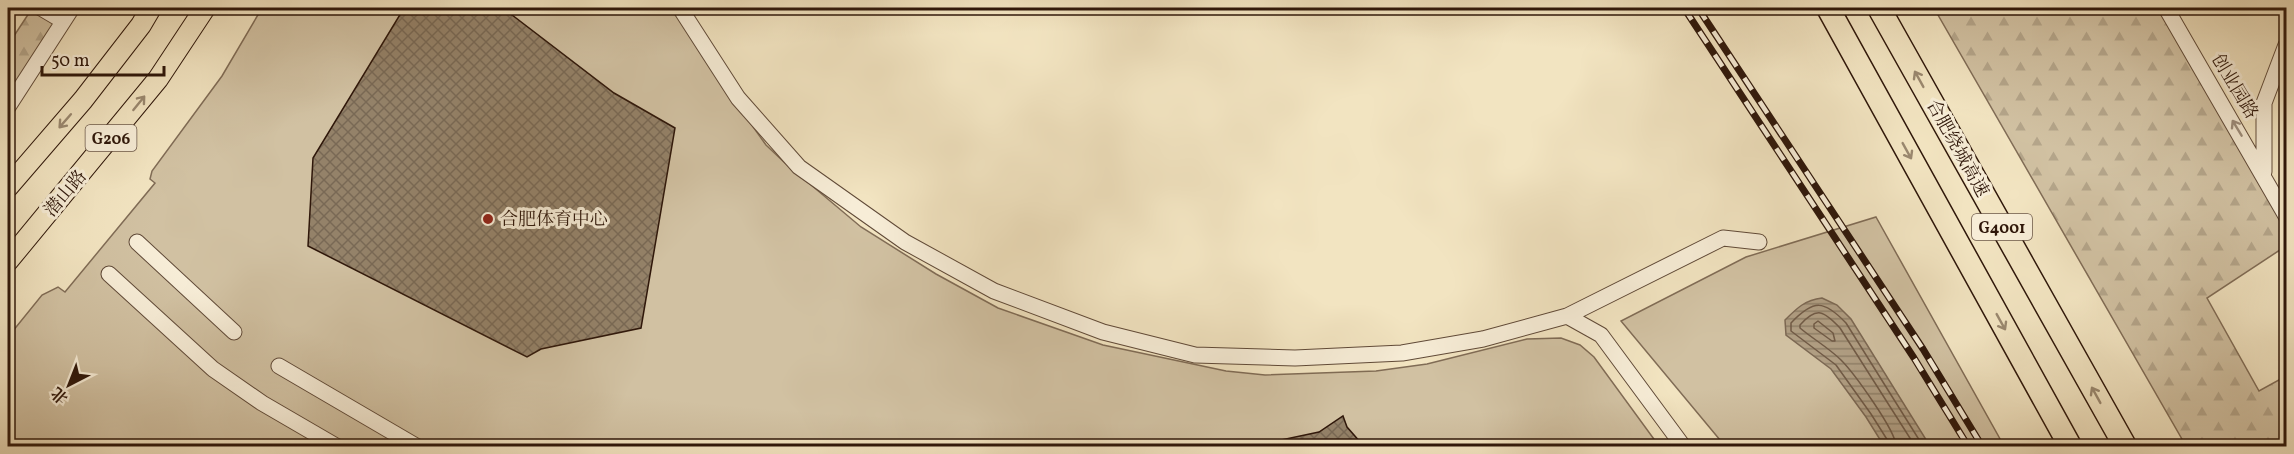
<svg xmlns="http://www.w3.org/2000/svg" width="2294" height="454" viewBox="0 0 2294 454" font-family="Vollkorn,'Noto Serif SC',serif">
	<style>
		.green { fill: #d1c1a2; stroke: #806c56; stroke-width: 1.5 }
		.forest { fill: url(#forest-firs); stroke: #806c56; stroke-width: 1.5 }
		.water { fill: url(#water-rules); stroke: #7c6853; stroke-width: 1.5 }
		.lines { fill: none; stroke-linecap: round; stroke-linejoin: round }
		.shore { stroke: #705a46; stroke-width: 1.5 }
		.building { fill: url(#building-cross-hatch); stroke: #2f170a; stroke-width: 1.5 }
		.minor-casing { stroke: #604a38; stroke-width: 17 }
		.major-casing { stroke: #2f170a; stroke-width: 22 }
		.highway-casing { stroke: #2f170a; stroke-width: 25 }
		.minor { stroke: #f7edd7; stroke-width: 15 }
		.major { stroke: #f2e4c1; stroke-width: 20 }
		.highway { stroke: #f2e4c1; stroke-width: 22 }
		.rail-casing { stroke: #2f170a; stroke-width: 7 }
		.rail { stroke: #f7edd7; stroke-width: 4.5; stroke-dasharray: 14; stroke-linecap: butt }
		.oneway { stroke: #9a886f }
		.oneway2 { stroke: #9d8d7b }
		.poi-dot { fill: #8f2418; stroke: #f7edd7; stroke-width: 2 }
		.labels { text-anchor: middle; stroke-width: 6; stroke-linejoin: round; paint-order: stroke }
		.shield { fill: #f7edd7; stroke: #6b5748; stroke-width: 1.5 }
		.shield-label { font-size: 16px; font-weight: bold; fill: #2f170a }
		.street-label { font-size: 18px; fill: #2f170a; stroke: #f7edd7 }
		.poi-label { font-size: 18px; fill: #2f170a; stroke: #f7edd7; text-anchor: start }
	</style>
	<defs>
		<pattern id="forest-firs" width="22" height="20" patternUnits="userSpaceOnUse" patternTransform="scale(1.5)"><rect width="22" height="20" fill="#d1c1a2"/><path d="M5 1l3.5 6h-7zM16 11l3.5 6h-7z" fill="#b4a58a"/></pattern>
		<pattern id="water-rules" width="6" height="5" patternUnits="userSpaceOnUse" patternTransform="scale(1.5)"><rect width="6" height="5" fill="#b09e83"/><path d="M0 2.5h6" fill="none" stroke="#908069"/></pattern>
		<pattern id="building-cross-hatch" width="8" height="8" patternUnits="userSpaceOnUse" patternTransform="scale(1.5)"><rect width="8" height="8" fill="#948269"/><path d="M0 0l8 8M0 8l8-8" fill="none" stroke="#796955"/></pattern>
	</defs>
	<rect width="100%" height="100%" fill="#f2e4c1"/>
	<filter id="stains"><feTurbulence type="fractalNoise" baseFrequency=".00333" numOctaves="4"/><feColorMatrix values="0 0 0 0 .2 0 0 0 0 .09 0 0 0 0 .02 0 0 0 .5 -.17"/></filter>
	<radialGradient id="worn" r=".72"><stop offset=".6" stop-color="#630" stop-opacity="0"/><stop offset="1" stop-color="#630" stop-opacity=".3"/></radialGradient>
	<path class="green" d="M262,8h411l27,44 66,93 19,18 76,64 75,47 62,34 105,37 123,26 39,4 111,-4 51,-7 100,-25 34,-1 19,7 14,12 65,89h-1651v-109l34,-42 16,-8 7,5 90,-109 -5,-4 2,-8 70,-95z
		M1876,217l128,229h-279l-104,-125 125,-64z"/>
	<path class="forest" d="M1934,8h232l120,208v30l-79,52 52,93 27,-15v70h-100z
		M31,10l24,13 -47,73v-51z"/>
	<path class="water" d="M1822,298l15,7 14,14 79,127h-46l-18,-29 -35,-48 -45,-34 -1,-15c12,-12 20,-20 37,-22z"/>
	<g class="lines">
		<path class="shore" d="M1818,321l15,12 2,8h-3l-18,-13v-4z
			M1889,446l-1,-5 -17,-27 -35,-49 -45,-34v-8c23,-24 33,-23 55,0l77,123
			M1896,446c0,-15 -42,-73 -55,-86 -12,-12 -28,-21 -41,-32v-3c17,-19 24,-14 40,3l75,118"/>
	</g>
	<path class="building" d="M404,8h99l111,85 61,35 -34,200 -100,21 -14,8 -219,-111 5,-88z
		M1343,416l4,11 14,16 -9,4h-76v-6l43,-9z"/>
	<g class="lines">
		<defs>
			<path id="minor" d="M41,8l22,13
				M680,8l58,90 61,69 106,75 89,49 109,41 92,23 100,3 107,-5 81,-14 84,-23 156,-78 36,4
				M2166,8l120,208
				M8,107l64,-99
				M2264,172v-69l22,-58
				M137,242l97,90
				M109,274l104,95 49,34 74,43
				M1567,316l34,19 82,111
				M279,366l137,80"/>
			<path id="major" d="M8,187l75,-87 58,-75 10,-17
				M8,261l150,-182 47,-71"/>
			<path id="highway" d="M1828,8l242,438
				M1879,8l246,438"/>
		</defs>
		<use href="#minor" class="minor-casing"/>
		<use href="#major" class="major-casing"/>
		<use href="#highway" class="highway-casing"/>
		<use href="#minor" class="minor"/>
		<use href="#major" class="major"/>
		<use href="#highway" class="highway"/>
		<defs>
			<path id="rail" d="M1684,8l230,350 54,88
				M1698,8l225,341 59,97"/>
		</defs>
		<use href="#rail" class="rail-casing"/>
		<use href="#rail" class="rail"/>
	</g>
	<defs><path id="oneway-shaft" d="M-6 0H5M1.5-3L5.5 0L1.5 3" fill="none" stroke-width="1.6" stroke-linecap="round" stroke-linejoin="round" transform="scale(1.5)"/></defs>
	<g class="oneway">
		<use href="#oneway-shaft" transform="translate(1919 79) rotate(-119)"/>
		<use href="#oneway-shaft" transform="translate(139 103) rotate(-51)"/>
		<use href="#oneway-shaft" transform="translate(65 121) rotate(131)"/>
		<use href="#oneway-shaft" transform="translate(1907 151) rotate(61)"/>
		<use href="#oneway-shaft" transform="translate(2001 322) rotate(61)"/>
		<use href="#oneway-shaft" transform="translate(2096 395) rotate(-119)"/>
	</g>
	<use class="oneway2" href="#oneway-shaft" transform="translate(2237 128) rotate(-121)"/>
	<circle class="poi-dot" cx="488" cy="219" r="6"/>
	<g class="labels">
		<g class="shield">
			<rect x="85.5" y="125" width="51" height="26" rx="4.5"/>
			<rect x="1972" y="214" width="60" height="26" rx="4.5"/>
		</g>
		<g class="shield-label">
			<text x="111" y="144">G206</text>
			<text x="2002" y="233">G4001</text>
		</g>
		<g class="street-label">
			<text transform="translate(2235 86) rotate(59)" y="6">创业园路</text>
			<text transform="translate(1958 148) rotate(61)" y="6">合肥绕城高速</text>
			<text transform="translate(65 193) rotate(-50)" y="6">潜山路</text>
		</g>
		<g class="poi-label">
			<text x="500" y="225">合肥体育中心</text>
		</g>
	</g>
	<rect width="2294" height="454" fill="none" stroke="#f2e4c1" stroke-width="30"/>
	<rect x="9" y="9" width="2276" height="436" fill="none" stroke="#2f170a" stroke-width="3"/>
	<rect x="15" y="15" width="2264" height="424" fill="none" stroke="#2f170a" stroke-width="1.5"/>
	<g transform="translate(69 385) rotate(222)" stroke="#f7edd7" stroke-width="4.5" paint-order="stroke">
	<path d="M0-4.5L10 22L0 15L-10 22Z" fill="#2f170a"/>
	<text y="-9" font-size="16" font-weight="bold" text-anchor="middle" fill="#2f170a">北</text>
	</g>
	<path d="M42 66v9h122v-9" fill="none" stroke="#2f170a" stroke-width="3"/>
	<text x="51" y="66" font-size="18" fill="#2f170a" stroke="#f7edd7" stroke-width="4.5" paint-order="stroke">50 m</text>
	<rect width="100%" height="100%" filter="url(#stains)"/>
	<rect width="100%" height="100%" fill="url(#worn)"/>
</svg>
